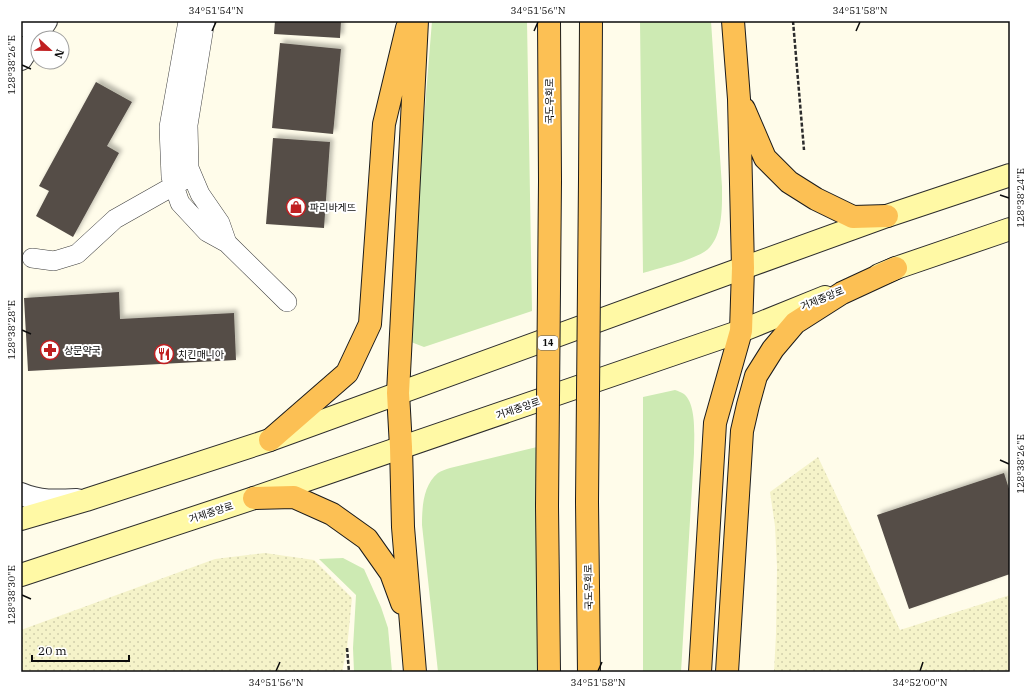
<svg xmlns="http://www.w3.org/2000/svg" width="1031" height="693" viewBox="0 0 1031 693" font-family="'IBM Plex Serif','Noto Sans KR',serif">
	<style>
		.farmland { fill: url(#farmland-dots) }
		.grass { fill: #cdeab3 }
		.building { fill: #544d47; filter: url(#shadow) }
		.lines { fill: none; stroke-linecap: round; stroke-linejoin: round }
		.service-casing { stroke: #3e3e3e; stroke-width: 20 }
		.tertiary-casing { stroke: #3e3e3e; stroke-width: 24 }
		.secondary-casing { stroke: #2d2d2d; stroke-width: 24 }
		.trunk-casing { stroke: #1c1c1c; stroke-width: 24 }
		.path { stroke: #2d2d2d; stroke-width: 2.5; stroke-dasharray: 4 2; stroke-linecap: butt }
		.service { stroke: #fff; stroke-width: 19 }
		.tertiary { stroke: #fff; stroke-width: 22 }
		.secondary { stroke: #fff9a5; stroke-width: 22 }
		.trunk { stroke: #fcc054; stroke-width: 22 }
		.trunk-bridge-casing { stroke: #1c1c1c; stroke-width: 24; stroke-linecap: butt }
		.trunk-bridge { stroke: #fcc054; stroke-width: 22 }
		.ticks { fill: none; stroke: #0b0b0b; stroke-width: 1.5 }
		.labels { text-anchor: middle; stroke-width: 4; stroke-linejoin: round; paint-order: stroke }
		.shield { fill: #fff; stroke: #545454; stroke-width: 1 }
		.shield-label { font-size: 9px; font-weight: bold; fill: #0b0b0b }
		.street-label { font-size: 10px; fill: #0b0b0b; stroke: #fff }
		.poi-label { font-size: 10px; fill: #0b0b0b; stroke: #fff; text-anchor: start }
		.neatline { fill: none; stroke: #0b0b0b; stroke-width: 1.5 }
		.ticks-label { font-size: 10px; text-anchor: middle; fill: #0b0b0b }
	</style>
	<defs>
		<pattern id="farmland-dots" width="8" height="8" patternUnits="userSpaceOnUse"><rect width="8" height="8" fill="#f5f3c9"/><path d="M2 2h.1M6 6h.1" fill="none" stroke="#d1cfab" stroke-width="1.8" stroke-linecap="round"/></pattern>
		<filter id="shadow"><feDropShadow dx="3.5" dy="-3.5" stdDeviation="2" flood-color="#0004"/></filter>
	</defs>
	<rect width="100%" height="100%" fill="#fffcea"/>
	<path class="farmland" d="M818,457l82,173 110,-35v77h-236l2,-38 1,-67 -2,-41 -5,-34z
		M265,553l49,7 38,38 -5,50 -5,24h-321v-42l194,-71z"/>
	<path class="grass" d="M432,21h95l5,290 -108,36 -13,-5 -3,-26z
		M640,21h71l11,166c0,19 1,45 -12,60 -10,12 -51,21 -67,26z
		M675,390c3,1 6,2 9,4 13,11 10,43 10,59l-13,219h-38v-275z
		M537,447l1,225h-100l-16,-147c0,-17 1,-40 16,-52 3,-2 8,-4 12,-5z
		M343,558l21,11 17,38 7,21 4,44h-38l-1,-24 3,-53 -37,-36z"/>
	<path class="building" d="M275,21h66l-1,17 -66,-4z
		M280,43l61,6 -8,85 -61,-6z
		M96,82l36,20 -25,44 12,7 -46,84 -37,-21 13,-25 -10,-5z
		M273,138l57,4 -6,86 -58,-4z
		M119,292l1,27 114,-6 2,47 -208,11 -4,-73z
		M1004,473l6,19v82l-101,35 -32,-94z"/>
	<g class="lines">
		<defs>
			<path id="service" d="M188,21l-19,106 2,50 9,26 27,29 20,11 60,59
				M205,21l-17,104 1,43 11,26 20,29 7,20
				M32,258l22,3 23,-7 38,-35 69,-39"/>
			<path id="tertiary" d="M21,25l2,-4
				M21,59l25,-38
				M21,494c18,8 36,7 56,6"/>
			<path id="secondary" d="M879,275l17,-7 114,-39
				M21,519l65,-19 184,-60 473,-172 144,-52 123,-41
				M21,575l233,-77 487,-167 84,-34"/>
			<path id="trunk" d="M549,21l1,160
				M744,109l21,49 24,24 27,17 37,18 34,-1
				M590,179l1,-158
				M270,440l77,-67 23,-49 14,-200 23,-96
				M254,498l40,-1 38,17 35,25 24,34 11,30
				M587,502l2,170
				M547,506l2,166
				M415,672l-12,-145 -2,-80 -3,-54 19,-372
				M700,672l15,-249 26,-92 2,-63 -4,-169 -6,-78
				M727,672l15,-241 6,-26 8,-29 17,-27 22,-26 47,-30 54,-25"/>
		</defs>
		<use href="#service" class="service-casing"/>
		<use href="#tertiary" class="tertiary-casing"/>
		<use href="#secondary" class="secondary-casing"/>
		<use href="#trunk" class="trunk-casing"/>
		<path class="path" d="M793,21l11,129
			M347,648l2,24"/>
		<use href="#service" class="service"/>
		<use href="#tertiary" class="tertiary"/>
		<use href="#secondary" class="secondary"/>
		<use href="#trunk" class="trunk"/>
		<defs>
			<path id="trunk-bridge" d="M587,502l3,-323
				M547,506l3,-325"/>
		</defs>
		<use href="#trunk-bridge" class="trunk-bridge-casing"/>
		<use href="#trunk-bridge" class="trunk-bridge"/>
	</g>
	<path class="ticks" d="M212,31l4,-9M534,31l4,-9M856,31l4,-9M22,65l9,4M1000,195l9,3M22,330l9,4M1000,460l9,4M22,595l9,4M276,671l4,-9M598,671l4,-9M920,671l3,-9"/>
	<defs>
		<symbol id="shop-ring" viewBox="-11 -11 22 22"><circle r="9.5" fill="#fff" stroke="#c01f21" stroke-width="1.5"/><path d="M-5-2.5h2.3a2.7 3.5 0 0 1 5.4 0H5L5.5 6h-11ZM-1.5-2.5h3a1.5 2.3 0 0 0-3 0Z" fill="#c01f21"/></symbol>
		<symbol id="pharmacy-ring" viewBox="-11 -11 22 22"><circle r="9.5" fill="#fff" stroke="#c01f21" stroke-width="1.5"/><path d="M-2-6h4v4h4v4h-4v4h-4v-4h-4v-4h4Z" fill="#c01f21"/></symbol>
		<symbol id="restaurant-ring" viewBox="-11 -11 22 22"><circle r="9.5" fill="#fff" stroke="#c01f21" stroke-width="1.5"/><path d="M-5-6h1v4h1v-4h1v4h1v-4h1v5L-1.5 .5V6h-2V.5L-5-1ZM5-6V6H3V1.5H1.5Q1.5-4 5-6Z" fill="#c01f21"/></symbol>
	</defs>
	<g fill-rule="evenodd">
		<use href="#shop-ring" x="285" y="196" width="22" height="22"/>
		<use href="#pharmacy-ring" x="39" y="339" width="22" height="22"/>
		<use href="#restaurant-ring" x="153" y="343" width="22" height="22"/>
	</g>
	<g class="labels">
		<rect class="shield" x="538" y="336" width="20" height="14" rx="3"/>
		<g class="shield-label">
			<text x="548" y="346">14</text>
		</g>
		<g class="street-label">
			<text transform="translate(549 101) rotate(-90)" y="4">국도우회로</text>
			<text transform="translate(822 298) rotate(-22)" y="4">거제중앙로</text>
			<text transform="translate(518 408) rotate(-19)" y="4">거제중앙로</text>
			<text transform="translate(211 512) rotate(-18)" y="4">거제중앙로</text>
			<text transform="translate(588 587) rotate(-91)" y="4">국도우회로</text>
		</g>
		<g class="poi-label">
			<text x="310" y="211">파리바게뜨</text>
			<text x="64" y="354">상문약국</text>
			<text x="178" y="358">치킨매니아</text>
		</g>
	</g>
	<rect width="1031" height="693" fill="none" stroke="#ffffff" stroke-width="44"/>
	<g transform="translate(50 50) rotate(112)"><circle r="19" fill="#ffffff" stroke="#9d9d9d"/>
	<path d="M0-3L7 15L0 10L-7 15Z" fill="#c01f21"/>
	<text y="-6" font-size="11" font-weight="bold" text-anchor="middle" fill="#0b0b0b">N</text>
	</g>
	<path d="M32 655v6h97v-6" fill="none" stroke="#0b0b0b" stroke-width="2"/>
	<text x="38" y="655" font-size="12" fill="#0b0b0b" stroke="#ffffff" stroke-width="3" paint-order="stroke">20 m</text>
	<rect x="22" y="22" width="987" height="649" class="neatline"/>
	<g class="ticks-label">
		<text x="216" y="14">34°51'54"N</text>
		<text x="538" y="14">34°51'56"N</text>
		<text x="860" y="14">34°51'58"N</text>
		<text transform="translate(11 65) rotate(-90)" y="4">128°38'26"E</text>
		<text transform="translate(1020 198) rotate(-90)" y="4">128°38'24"E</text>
		<text transform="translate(11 330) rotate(-90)" y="4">128°38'28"E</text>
		<text transform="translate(1020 464) rotate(-90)" y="4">128°38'26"E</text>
		<text transform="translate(11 595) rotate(-90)" y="4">128°38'30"E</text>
		<text x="276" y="686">34°51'56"N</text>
		<text x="598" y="686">34°51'58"N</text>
		<text x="920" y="686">34°52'00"N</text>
	</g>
</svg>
